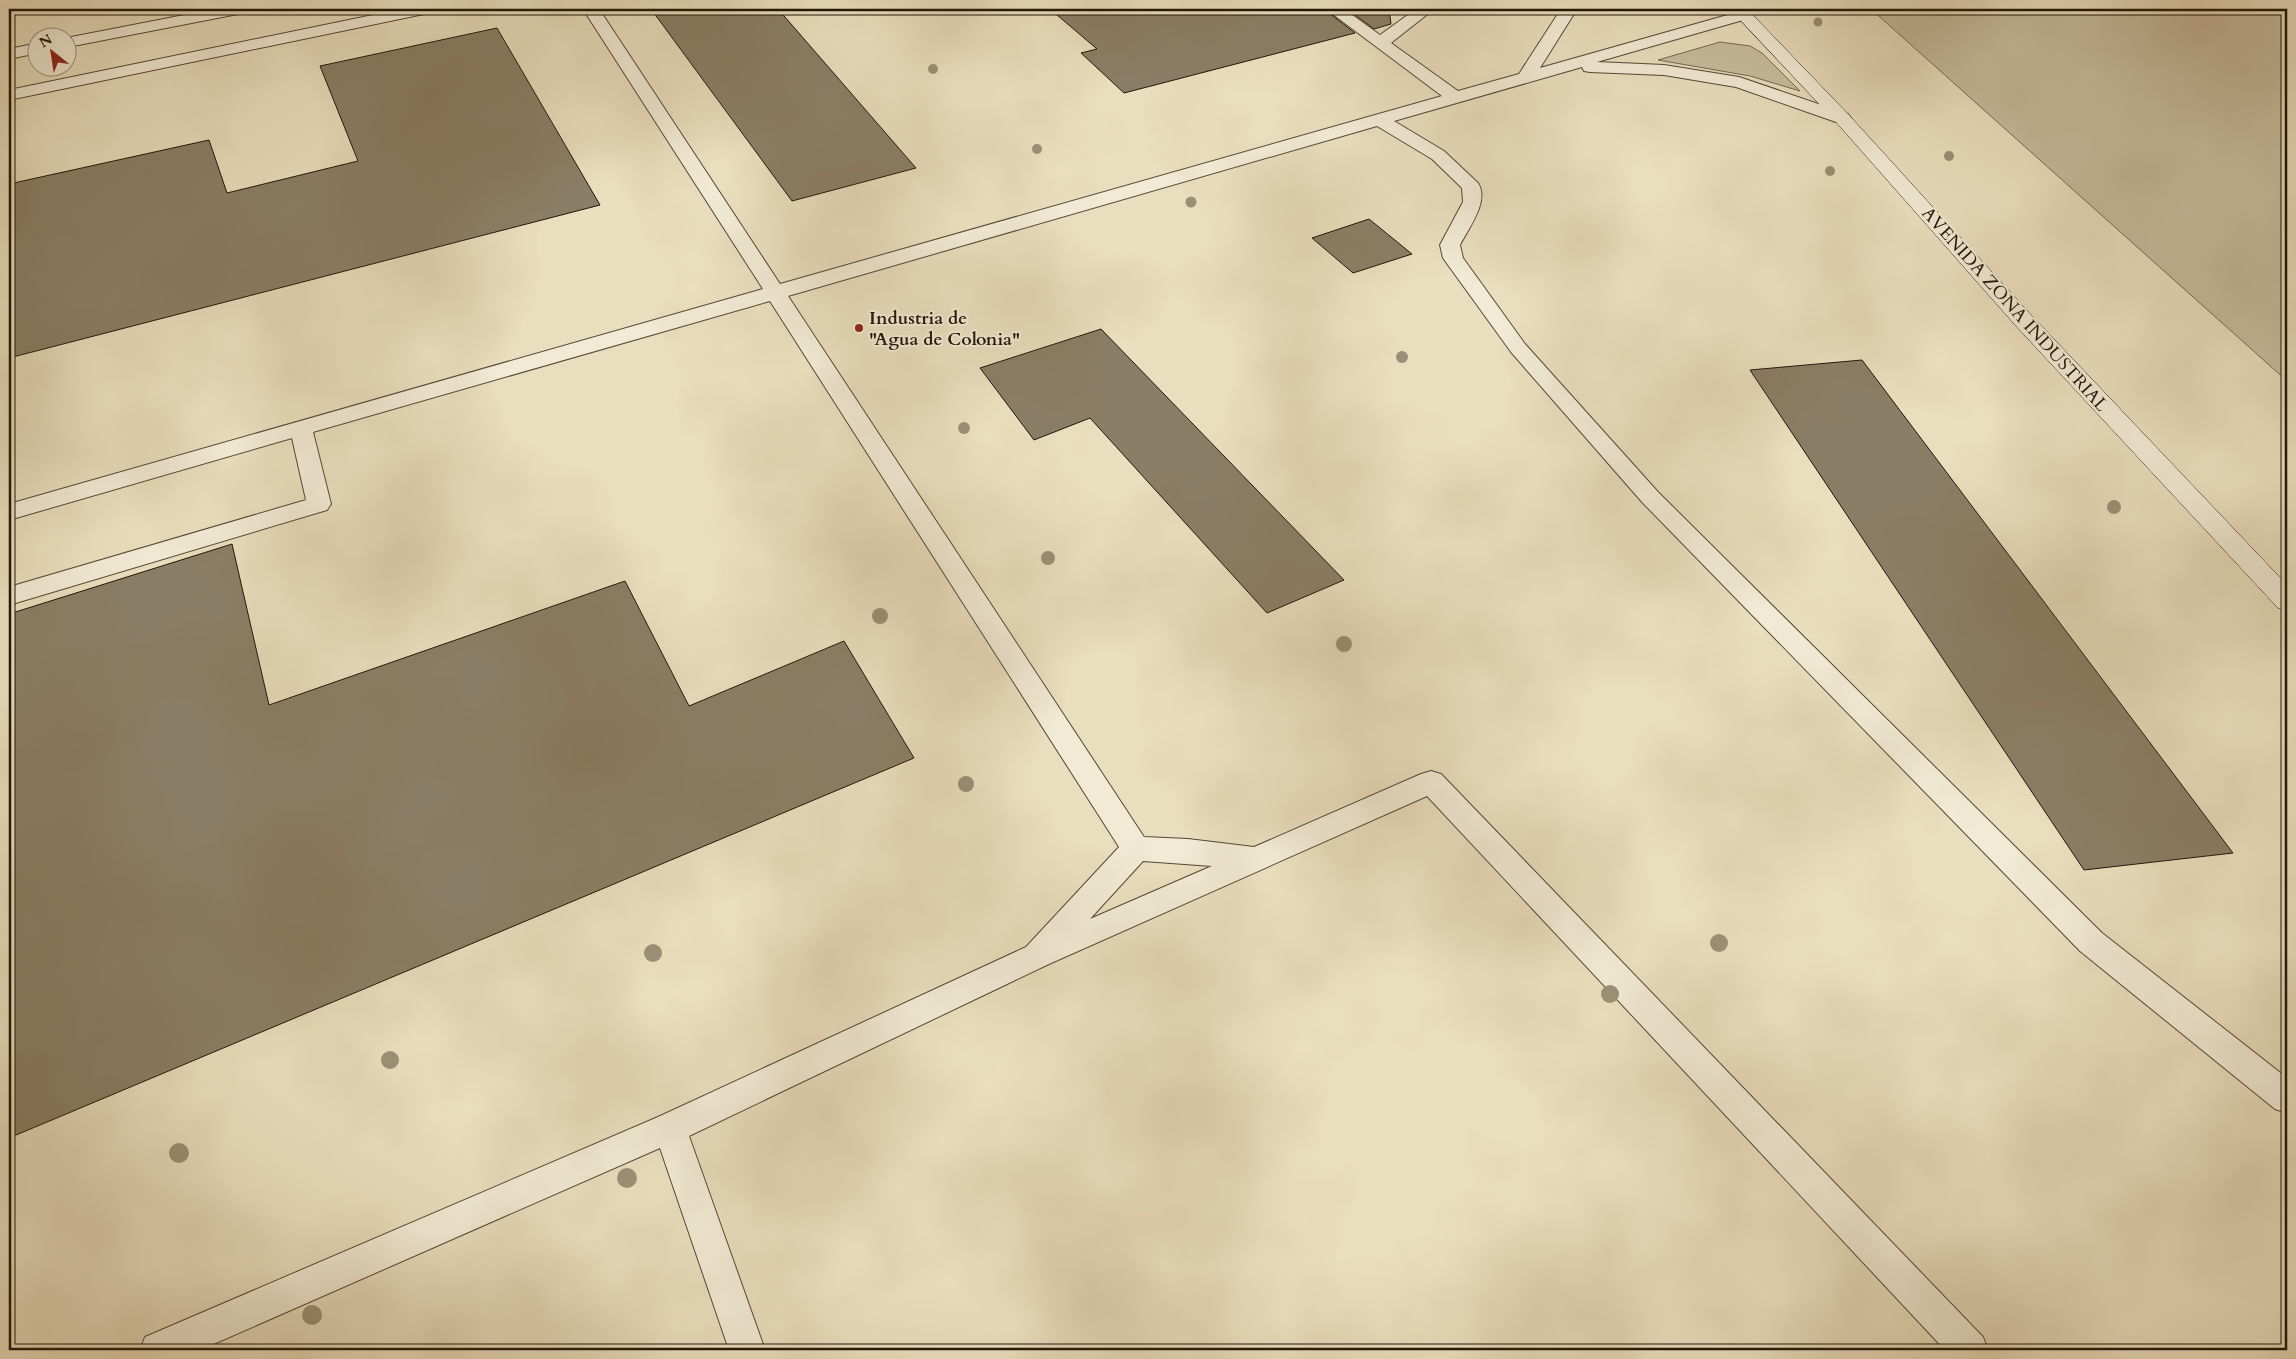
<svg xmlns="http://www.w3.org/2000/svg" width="2296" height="1359" viewBox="0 0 2296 1359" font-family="Cardo,serif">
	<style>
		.green { fill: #c7bc9e; stroke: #756953 }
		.building { fill: #8a7e66; stroke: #231608 }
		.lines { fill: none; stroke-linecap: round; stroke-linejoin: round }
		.service-casing { stroke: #544835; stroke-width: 2 }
		.secondary-casing { stroke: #231608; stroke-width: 1 }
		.service { fill: #f1ead4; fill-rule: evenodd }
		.secondary { fill: #f1ead4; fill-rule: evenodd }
		.tree { fill: #9b9076 }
		.poi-dot { fill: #8f2418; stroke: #f1ead4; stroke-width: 2 }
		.labels { text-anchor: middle; stroke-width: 4; stroke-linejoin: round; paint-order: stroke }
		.far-street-label { font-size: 18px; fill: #231608; stroke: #f1ead4 }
		.far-poi-label { font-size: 18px; font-weight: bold; fill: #231608; stroke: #f1ead4; text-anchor: start }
	</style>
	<rect width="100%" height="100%" fill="#e9debd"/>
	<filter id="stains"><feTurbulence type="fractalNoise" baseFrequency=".004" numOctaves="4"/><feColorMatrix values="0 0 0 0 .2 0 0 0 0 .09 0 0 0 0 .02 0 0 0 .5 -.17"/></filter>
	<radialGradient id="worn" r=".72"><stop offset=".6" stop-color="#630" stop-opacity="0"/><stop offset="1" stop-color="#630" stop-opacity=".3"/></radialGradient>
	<path class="green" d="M1871,9h416v372z
		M1720,42l30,4 12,7 38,38 -50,-15 -92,-16z"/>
	<path class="building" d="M651,9h127l138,159 -124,33z
		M1050,9h274l31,24 -231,60 -43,-40 16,-4z
		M1347,9h42l2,15 -17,5z
		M497,28l103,177 -591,153v-174l200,-44 18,53 131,-32 -38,-95z
		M1369,219l43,35 -59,19 -41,-35z
		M1101,329l243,251 -77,33 -177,-195 -56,22 -54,-72z
		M1862,360l371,493 -149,17 -334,-500z
		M232,544l37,161 356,-124 64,125 155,-65 70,117 -905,380v-524z"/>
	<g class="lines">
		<defs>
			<path id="service" d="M215,9h31l-2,3 -6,2 -170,33 -2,-9z
				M402,9h30l-2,3 -6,2 -415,86v-10z
				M583,9h16l181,275 662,-188 -116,-87h18l36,26 36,-26h18l-43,34 67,48 61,-17 42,-65h16l-37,59 198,-56h12l2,3 -2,3 -153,44 67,3 75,12 109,37 3,4 -3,4h-12l-100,-35 -72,-12 -74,-3 -6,-1 -2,-4 -188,54 50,30 34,32c12,18 -10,46 -18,62l3,13 62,86 133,148 444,441 185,145v35l-12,-4 -195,-158 -438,-449 -131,-150 -68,-94 -3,-13 23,-43 -1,-14 -30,-29 -55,-33 -589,170 356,541 44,2 66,8 167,-73 10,-3 10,3 542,563 5,13h-43l-518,-554 -378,168 -360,172 76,214h-36l-69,-202 -460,202h-60l5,-13 513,-220 368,-170 93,-100 -349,-546 -457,131 18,72 -4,6 -318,95v-18l297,-87 -14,-62 -283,82v-16l754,-215zM1143,861l69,5 -122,53z
				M38,43v10l-29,6v-10z"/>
			<path id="secondary" d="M1730,9h17l101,105 184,202 255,269v25l-9,-2 -262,-282 -180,-204z"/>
		</defs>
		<use href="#service" class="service-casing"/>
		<use href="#secondary" class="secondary-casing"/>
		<use href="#service" class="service"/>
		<use href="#secondary" class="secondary"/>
	</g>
	<g class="tree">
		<circle cx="1818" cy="22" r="4.5"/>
		<circle cx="933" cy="69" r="5"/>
		<circle cx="1037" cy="149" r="5"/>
		<circle cx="1949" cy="156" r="5"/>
		<circle cx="1830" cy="171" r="5"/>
		<circle cx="1191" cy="202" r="5.5"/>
		<circle cx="1402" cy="357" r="6"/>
		<circle cx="964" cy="428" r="6"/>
		<circle cx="2114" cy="507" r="7"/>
		<circle cx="1048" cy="558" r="7"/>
		<circle cx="880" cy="616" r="8"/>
		<circle cx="1344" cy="644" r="8"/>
		<circle cx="966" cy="784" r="8"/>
		<circle cx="1719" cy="943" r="9"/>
		<circle cx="653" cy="953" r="9"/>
		<circle cx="1610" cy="994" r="9"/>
		<circle cx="390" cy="1060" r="9"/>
		<circle cx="179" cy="1153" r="10"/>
		<circle cx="627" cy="1178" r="10"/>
		<circle cx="312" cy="1315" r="10"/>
	</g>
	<circle class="poi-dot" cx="859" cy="328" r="5"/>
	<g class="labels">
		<g class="far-street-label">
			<text transform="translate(2015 309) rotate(48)" y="6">AVENIDA ZONA INDUSTRIAL</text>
		</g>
		<g class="far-poi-label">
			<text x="869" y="324">Industria de<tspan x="869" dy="21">"Agua de Colonia"</tspan></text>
		</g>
	</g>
	<rect width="2296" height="1359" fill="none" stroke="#e9debd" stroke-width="30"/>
	<rect x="10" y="10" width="2276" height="1339" fill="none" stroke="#231608" stroke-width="2.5"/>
	<rect x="15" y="15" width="2266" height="1329" fill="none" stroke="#231608"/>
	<g transform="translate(52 52) rotate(330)"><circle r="24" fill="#f1ead4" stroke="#9f9582"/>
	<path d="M0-4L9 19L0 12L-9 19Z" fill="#8f2418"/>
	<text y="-8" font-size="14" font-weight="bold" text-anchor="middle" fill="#231608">N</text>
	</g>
	<rect width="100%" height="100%" filter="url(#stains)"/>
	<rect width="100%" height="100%" fill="url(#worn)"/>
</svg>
